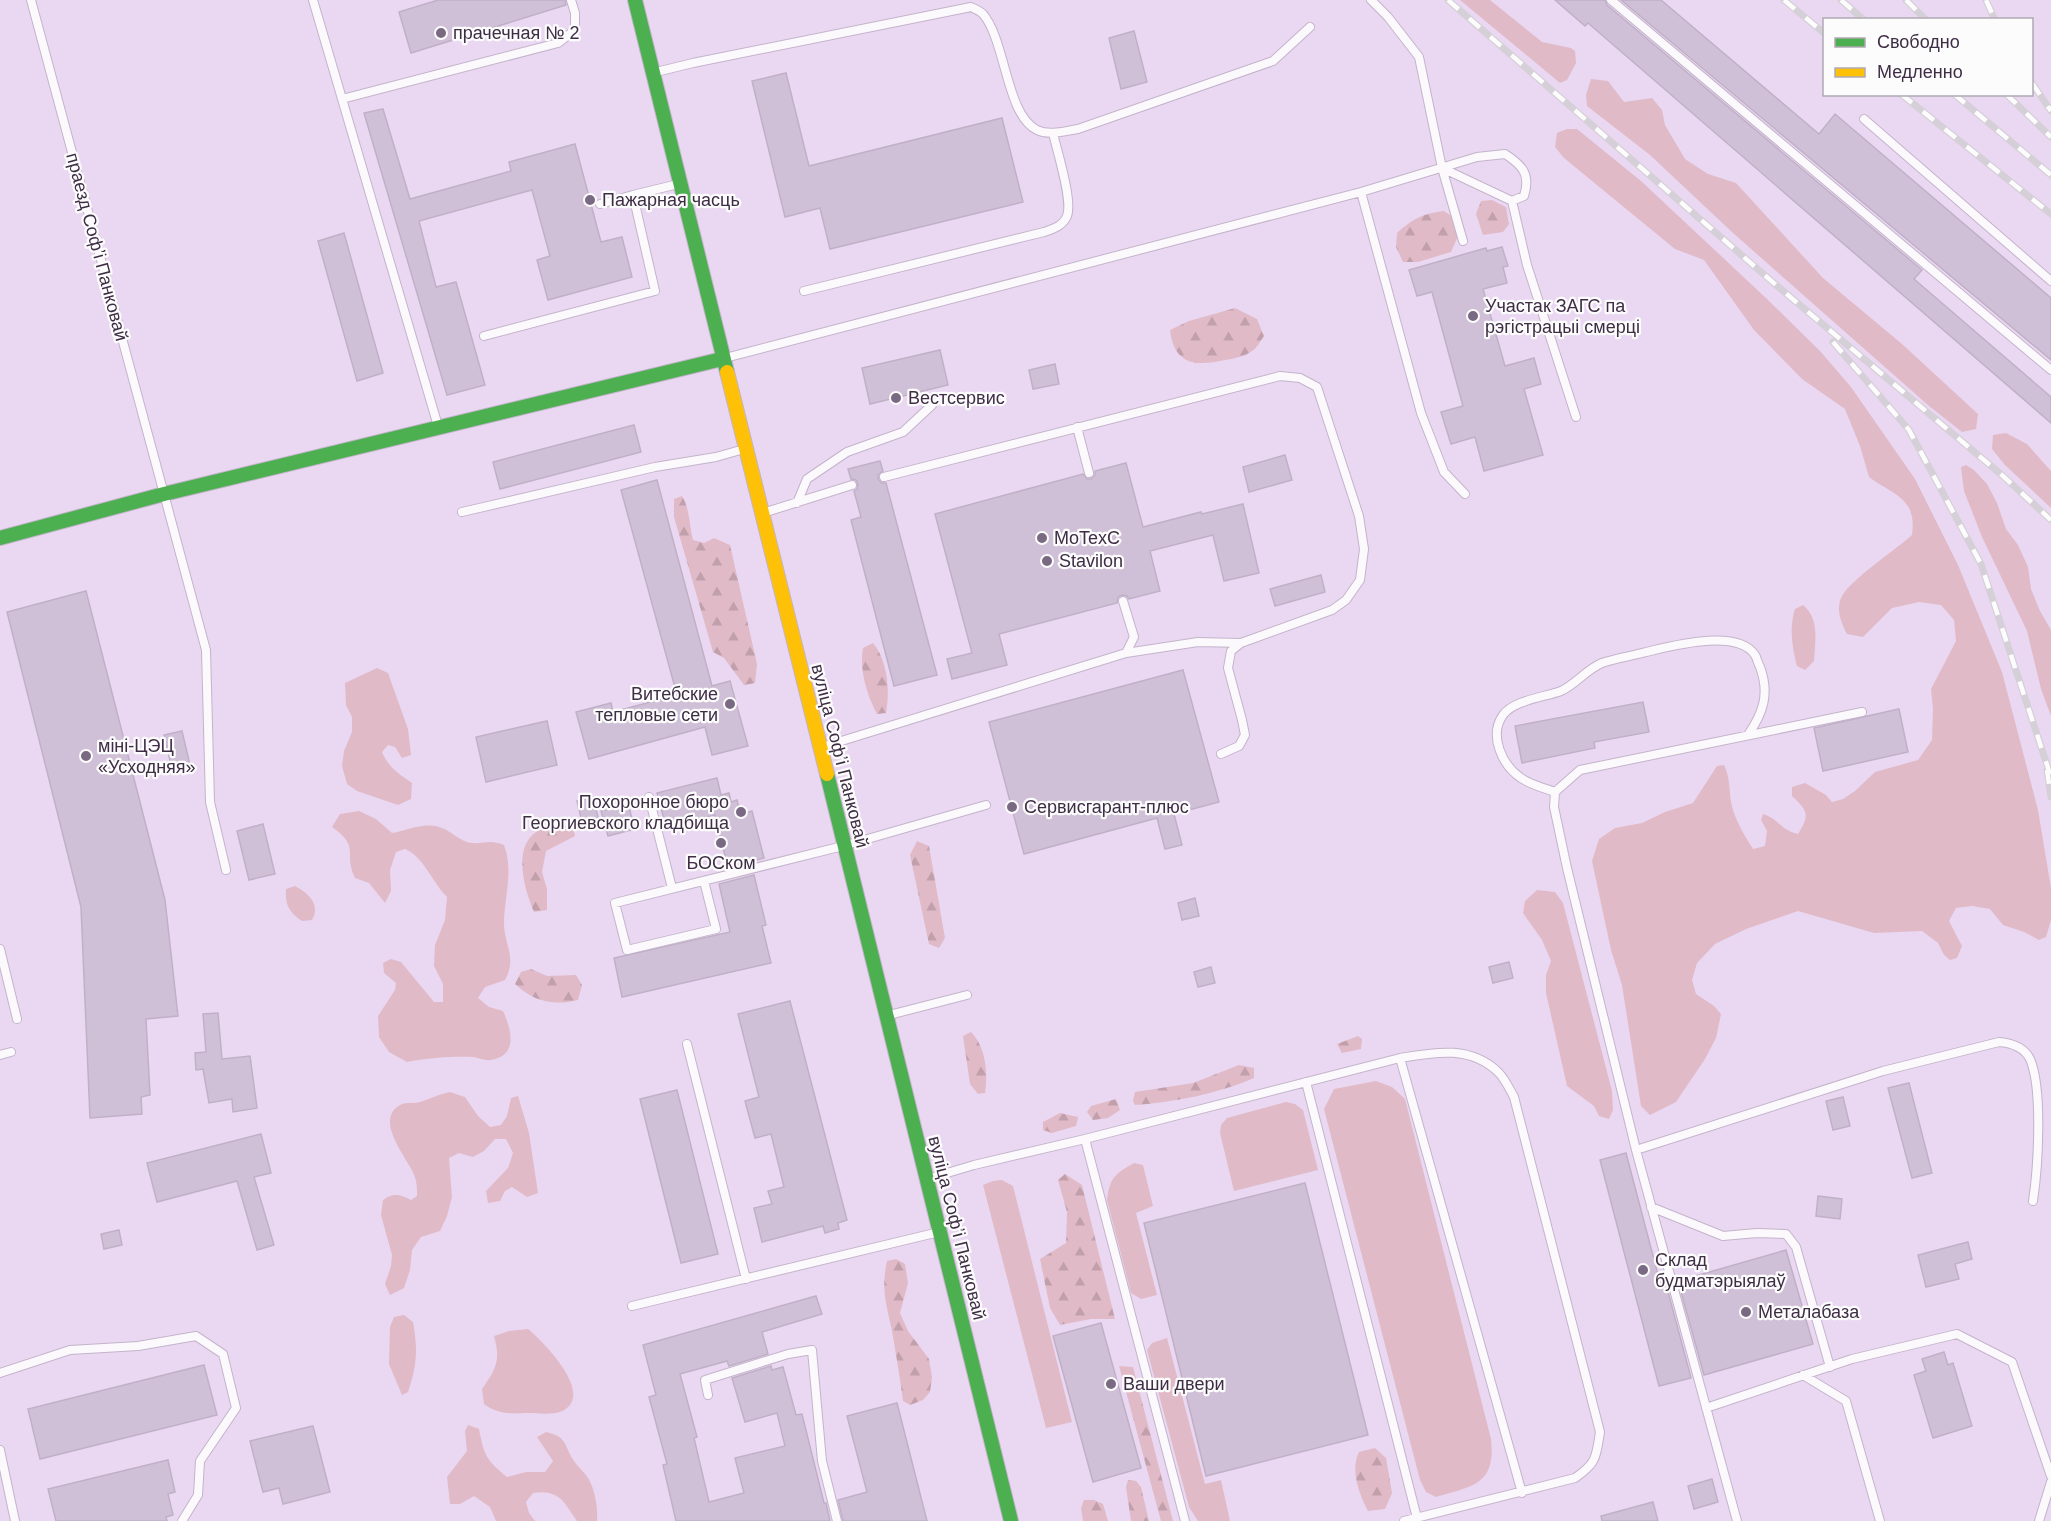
<svg xmlns="http://www.w3.org/2000/svg" width="2051" height="1521" viewBox="0 0 2051 1521" font-family="Arial,sans-serif">
	<style>
		.grass { fill: #e0bac7 }
		.forest { fill: url(#forest-firs) }
		.building { fill: #d0c0d7; stroke: #c0b0c7; stroke-width: 1.5 }
		.lines { fill: none; stroke-linecap: round; stroke-linejoin: round }
		.lane-casing { stroke: #c3b4ca; stroke-width: 10 }
		.fast-casing { stroke: #c3b4ca; stroke-width: 16 }
		.slow-casing { stroke: #c3b4ca; stroke-width: 16 }
		.lane { stroke: #fcf9fd; stroke-width: 8 }
		.fast { stroke: #4caf50; stroke-width: 14 }
		.slow { stroke: #ffc107; stroke-width: 14 }
		.rail-casing { stroke: #d5d0d7; stroke-width: 7 }
		.rail { stroke: #fcfcfc; stroke-width: 4.5; stroke-dasharray: 14; stroke-linecap: butt }
		.poi-dot { fill: #7a6982; stroke: #fcfcfc; stroke-width: 2 }
		.labels { text-anchor: middle; stroke-width: 4.5; stroke-linejoin: round; paint-order: stroke }
		.poi-label { font-size: 18px; fill: #3e2d45; stroke: #fcfcfc; text-anchor: start }
		.street-label { font-size: 18px; fill: #3e2d45; stroke: #fcfcfc }
	</style>
	<defs>
		<pattern id="forest-firs" width="22" height="20" patternUnits="userSpaceOnUse" patternTransform="scale(1.5)"><rect width="22" height="20" fill="#e0bac7"/><path d="M5 1l3.5 6h-7zM16 11l3.5 6h-7z" fill="#c1a0ac"/></pattern>
	</defs>
	<rect width="100%" height="100%" fill="#ead8f2"/>
	<path class="grass" d="M1460,0h30l52,42 29,6 4,3 1,12 -9,17 -7,3z
		M1591,79l17,2 16,21 28,-4 10,12 3,15 20,34 23,15 28,9 87,95 79,66 76,70 -2,15 -14,3 -33,-26 -196,-173 -83,-78 -63,-49 -1,-11z
		M1567,129h10l64,52 126,118 53,52 31,36 64,92 43,86 44,107 36,138 13,78v32l-5,17 -7,3 -15,-8 -21,-7 -13,-16 -18,-3 -16,2 -7,13 13,25 -5,12 -7,2 -6,-5 -6,-12 -16,-12 -48,2 -76,-22 -52,18 -31,15 -18,19 -5,17 4,14 18,12 7,8 -5,24 -11,21 -29,43 -26,13 -9,-9 -19,-121 -11,-35 -19,-89 7,-22 16,-11 27,-5 23,-11 28,-9 24,-37 7,-1c6,12 5,23 7,37 3,16 13,33 22,47l12,-3 2,-15 -6,-11 2,-6c15,4 17,16 35,20 12,-19 10,-23 -6,-38v-9l13,-4 21,12 6,7 11,-3 12,-8 20,-19 43,-12 14,-20 1,-31 -2,-20 25,-48 -2,-21 -13,-15 -22,-3 -27,6 -29,29 -16,-3c-6,-11 -11,-24 -6,-36 7,-17 56,-49 71,-63 5,-37 -17,-39 -43,-58l-9,-31 -15,-37 -43,-30 -48,-49 -50,-70 -29,-11 -111,-91 -9,-11 2,-14z
		M2006,433l21,11 24,27v37l-46,-43 -13,-16 1,-14z
		M1966,465l8,5 13,14 10,19 9,26 12,16 10,22 3,22 9,22 11,19v86l-10,-27 -14,-58 -45,-94 -18,-46 -3,-24z
		M1803,605c17,14 12,36 11,56l-9,9 -8,-4c-5,-19 -8,-38 -2,-57z
		M377,668l11,5 20,56 3,26 -9,3 -7,-11 -7,-2 -6,7c6,15 17,22 30,31l-1,16 -13,6 -41,-14 -10,-7 -5,-18 2,-15 8,-19v-15l-6,-12 -1,-22z
		M359,811l17,8 16,14c16,-3 34,-12 50,-5 11,4 18,14 30,15 13,1 18,-4 32,2 10,27 0,52 0,80 1,21 13,33 1,55l-20,7 -7,11 11,9 14,4c8,17 16,45 -12,49 -6,1 -12,-2 -18,-3 -21,-1 -46,1 -66,5l-18,-10 -10,-15 -1,-21 17,-26 1,-7 -12,-10 -1,-10 8,-4 10,3 33,40h9v-18l-9,-18 1,-21 10,-25 2,-23c-15,-15 -23,-40 -42,-48l-9,3 -6,18 1,21 -6,12 -16,-20 -14,-5c-12,-25 6,-31 -23,-51l8,-13z
		M295,886c13,7 26,18 17,34l-10,1c-13,-9 -17,-16 -16,-32z
		M1537,890l18,2 8,11 49,188 1,19 -4,9 -10,-3 -5,-10 -27,-20 -21,-93v-18l5,-14 -9,-21 -19,-27 2,-12z
		M1376,1081l16,6 13,12 86,340c5,46 -18,47 -55,58l-10,-5 -6,-12 -96,-371 10,-20z
		M450,1092l15,5 13,19 12,11 11,-2 6,-9 4,-18 7,-2 11,37 9,60 -11,4 -15,-10 -7,4 -5,10 -12,2 -2,-12 22,-23 5,-15 -7,-14h-11l-11,12 -11,6 -14,-4 -10,5 3,39 -5,19 -7,15 -19,6 -9,13 -2,20 -6,18 -14,7 -5,-11 6,-18 1,-11 -11,-40 2,-15c10,-7 16,-6 28,0l6,-4c0,-6 0,-13 -2,-19 -6,-18 -44,-58 -13,-73 5,-2 12,0 18,-2 10,-3 19,-8 30,-10z
		M1286,1102l9,2 8,6 15,60 -84,21 -14,-58 1,-8 6,-7z
		M1134,1163l9,2 10,41 -17,7 21,82 -16,4 -10,-6 -24,-93c3,-23 8,-26 27,-37z
		M1002,1180l11,6 59,236 -26,6 -63,-243 10,-4z
		M404,1315l9,7c5,28 4,43 -5,70l-6,3 -13,-31 1,-37 4,-10z
		M528,1329c16,13 70,68 32,83 -9,3 -23,1 -33,1 -16,1 -30,1 -43,-9l-2,-15c14,-20 19,-28 12,-53l15,-5z
		M1167,1338l38,146 16,-4 9,41h-32l-9,-14 -42,-157 5,-7z
		M468,1425l11,4c5,26 7,31 28,48l19,-5h19l8,-11 -16,-24 9,-5c22,5 17,12 28,29 3,5 8,9 12,14 9,12 12,32 11,46h-20c-13,-19 -18,-32 -44,-28l-7,9 3,11 6,8h-39l-6,-14 -16,-11 -14,8h-10l-3,-27 20,-26 -2,-20z"/>
	<path class="forest" d="M1492,200l14,7 3,17 -6,8 -20,3 -7,-21 5,-13z
		M1444,211l10,7 5,16 -8,18 -33,10h-15l-7,-15 1,-14c17,-15 25,-19 47,-22z
		M1235,308l22,11 7,17c-3,4 -7,12 -12,15 -6,5 -19,8 -27,9 -31,7 -51,4 -55,-30l19,-9z
		M682,496c8,13 7,29 11,44l11,3 10,-5 16,7 27,119 -2,19 -11,2 -20,-27 -11,-6 -39,-135v-18z
		M873,643c15,18 17,48 13,70l-9,1c-10,-19 -18,-44 -14,-66z
		M558,825l15,2 2,9 -29,15 -4,21 5,17v21l-13,2c-9,-21 -22,-64 2,-80 5,-4 16,-5 22,-7z
		M917,841l12,5 16,92 -6,10 -10,-4 -19,-89z
		M531,969l16,7 29,-1 6,10 -4,15c-24,6 -44,2 -63,-16l6,-12z
		M971,1032c15,15 17,41 14,61l-7,1 -8,-10 -7,-48z
		M1358,1036l4,3 -1,10 -19,4 -5,-9z
		M1239,1065l15,3v10c-37,16 -79,24 -119,27l-2,-4 2,-9 58,-9z
		M1116,1099l4,11 -12,8 -15,2 -6,-8 4,-6z
		M1060,1113l18,4 -2,9 -24,7 -9,-3v-8z
		M1065,1174l17,11 33,134h-24l-31,6 -10,-17 -10,-49 26,-16 1,-31 -9,-32z
		M896,1259l9,5 3,19 -8,30 8,18 21,28 3,18 -2,15 -7,8 -13,5 -7,-4c-3,-23 -7,-47 -11,-70 -6,-28 -11,-41 -5,-70z
		M1119,1366l14,1 40,154h-12z
		M1375,1448l11,10 6,35 -7,16 -17,2c-9,-17 -18,-41 -9,-59z
		M1128,1480l8,1 5,6 8,34h-18l-5,-34z
		M1084,1500h10l9,4 5,17h-25l-2,-13z"/>
	<path class="building" d="M438,0h127l1,5 -155,48 -12,-41z
		M1555,0h50l2,5 315,265 -8,9 137,118v26l-463,-400 -3,3z
		M1621,0h40l158,134 16,-20 216,184v62z
		M1134,31l13,51 -26,7 -12,-51z
		M786,73l23,93 193,-48 21,84 -193,47 -10,-41 -35,9 -33,-136z
		M383,109l27,90 101,-28 -2,-9 66,-18 26,98 21,-5 10,40 -84,23 -11,-40 13,-4 -18,-66 -113,31 17,66 20,-5 29,103 -38,10 -83,-282z
		M344,233l39,140 -26,8 -39,-140z
		M1502,247l6,19 -5,1 4,16 -24,6 22,77 29,-8 7,26 -17,5 19,66 -59,16 -9,-34 -24,7 -10,-32 22,-6 -31,-114 -15,4 -8,-26 77,-22 1,3z
		M940,350l8,35 -78,19 -8,-36z
		M1055,364l4,20 -26,5 -4,-19z
		M634,425l7,27 -141,37 -7,-27z
		M1285,455l7,25 -43,12 -6,-25z
		M880,461l3,10 -5,4v4l4,4h4l51,192 -43,11 -43,-166 10,-3 -7,-26 3,-2 1,-5 -2,-4 -5,-1 -3,-10z
		M1126,463l17,64 58,-15 1,2 41,-10 16,69 -35,8 -11,-46 -63,16 10,40 -31,8 -2,-3 -5,-1 -4,2 -1,6 -118,31 8,31 -55,14 -5,-20 25,-6 -37,-139 148,-40 4,5h4l4,-4v-4z
		M657,480l55,206 18,-5 18,65 -36,9 -7,-28 -116,32 -13,-47 35,-9 2,9 64,-17 -56,-205z
		M1321,575l4,17 -50,14 -5,-17z
		M86,591l79,309 13,116 -32,3 4,76 -9,2 1,17 -52,4 -9,-211 -74,-295z
		M1183,670l36,132 -45,12 8,31 -17,4 -8,-31 -133,36 -35,-132z
		M1643,702l6,30 -55,10 1,6 -73,15 -7,-37z
		M1899,709l9,43 -85,19 -9,-43z
		M547,721l10,44 -71,17 -10,-45z
		M182,731l8,34 -18,4 -8,-34z
		M717,778l4,17 8,-2 2,9 6,-2 2,8 6,-1 1,6 6,-2 12,47 -36,10 -13,-53 -49,12 -9,-34z
		M593,797l6,24 -16,5 -6,-25z
		M628,804l7,25 -27,7 -7,-25z
		M263,824l12,50 -26,6 -12,-49z
		M754,875l12,50 -4,1 9,37 -149,34 -8,-39 116,-26 -11,-48z
		M1195,898l4,18 -17,4 -4,-17z
		M1509,962l4,16 -20,5 -4,-16z
		M1211,967l4,16 -17,4 -4,-15z
		M790,1001l57,219 -9,3 1,6 -14,4 -2,-7 -61,16 -8,-34 18,-4 -4,-13 16,-4 -13,-53 -16,4 -10,-37 14,-4 -21,-83z
		M218,1013l4,46 28,-3 7,52 -24,4 -1,-13 -23,4 -6,-34 -7,1 -1,-17 11,-1 -3,-38z
		M1909,1083l23,90 -20,5 -24,-90z
		M677,1090l41,164 -37,9 -41,-164z
		M1843,1097l7,29 -17,4 -7,-29z
		M261,1134l10,39 -17,4 20,68 -17,5 -20,-69 -80,21 -10,-39z
		M1626,1153l35,133 5,-2 25,94 -32,8 -59,-226z
		M1305,1183l63,252 -162,41 -62,-253z
		M1818,1196l24,3 -2,20 -24,-3z
		M119,1230l3,15 -18,4 -3,-15z
		M1968,1242l4,17 -17,5 4,15 -33,8 -8,-32z
		M1786,1250l27,94 -109,31 -26,-94z
		M816,1296l6,18 -60,18 6,22 -39,12 -2,-5 -47,13 17,63 -3,1 15,64 35,-9 -9,-35 50,-12 -8,-33 -32,9 -13,-44 39,-12 1,4 11,-3 13,48 6,-1 22,89h2l4,18h-154l-13,-56 4,-1 -18,-67 7,-2 -13,-50z
		M1101,1323l40,145 -48,14 -40,-146z
		M1944,1352l4,13 5,-2 19,63 -39,12 -19,-63 12,-4 -4,-12z
		M204,1365l13,50 -177,44 -12,-50z
		M897,1403l30,118h-84l-5,-21 29,-8 -20,-76z
		M313,1426l17,66 -47,12 -4,-16 -16,4 -13,-51z
		M168,1460l7,32 -7,2 5,21 -7,2 1,4h-111l-8,-32z
		M1712,1479l6,23 -24,7 -6,-23z
		M1653,1502l5,19h-56l-1,-5z"/>
	<g class="lines">
		<defs>
			<path id="lane" d="M31,0l175,650 4,152 16,68
				M313,0l125,426
				M1371,0l17,17 31,40 23,111 21,73
				M1611,0l440,370
				M656,72l37,-9 278,-56c4,2 9,4 12,7 23,27 23,101 54,116 12,6 28,1 41,-1l195,-68 37,-34
				M342,99l216,-56 17,-13v-17l-4,-13
				M1864,119l187,162
				M1442,168l70,33 15,64 49,152
				M1361,192l60,221 23,59 21,22
				M600,204l33,-9
				M804,291l240,-59c9,-3 19,-6 23,-16 6,-15 -10,-65 -14,-83
				M484,336l171,-45 -22,-96 45,-11
				M725,358l636,-166 116,-35 28,-3c17,11 26,20 19,42l-12,5
				M1077,427l12,46
				M884,477l396,-101 20,2 17,9 42,129 5,33 -4,31 -14,20 -14,10 -91,33 -10,8 -3,17 14,52 3,15 -6,11 -18,8
				M797,503l10,-24 40,-27 56,-20 29,-27
				M462,512l193,-45 61,-10 28,-8
				M763,513l89,-28
				M1126,653l72,-11 43,1
				M822,747l304,-94 8,-16 -11,-36
				M1555,792c-11,-4 -24,-7 -34,-14 -18,-12 -33,-42 -18,-63 11,-15 42,-18 58,-24 15,-7 26,-22 41,-28 14,-5 30,-7 44,-11 26,-6 91,-24 109,3 2,3 3,9 5,12 10,27 3,46 -12,68
				M649,797l23,91
				M704,881l12,48 -89,21 -12,-47 228,-57 143,-41
				M0,949l17,70
				M889,1015l78,-20
				M687,1044l59,235
				M0,1055l11,-3
				M1400,1058l122,435
				M1306,1082l111,436
				M1085,1139l100,382
				M1636,1150l247,-79 116,-29c12,1 25,5 31,17 13,30 8,109 3,142
				M927,1179l47,-14 111,-26 315,-81c35,-6 71,-13 99,15 6,6 11,17 15,24l86,335c-4,25 -3,31 -25,46l-171,43
				M1651,1207l72,29 34,-3 29,1 10,13 34,120
				M632,1306l307,-74
				M0,1373l70,-23 68,-4 58,-10 27,18 13,54 -36,53 -2,34 -16,26
				M1803,1375l43,26 34,120
				M708,1395l-3,-15 83,-26 24,-4 10,111 15,60
				M1706,1408l146,-49 105,-25 55,28 39,114
				M0,1450l15,71
				M1737,1521l-101,-371 -69,-282 -13,-61 1,-15 25,-22 282,-58
				M2039,1521l12,-39"/>
			<path id="fast" d="M635,0l92,372
				M0,538l164,-44 558,-135
				M827,774l184,747"/>
			<path id="slow" d="M727,372l100,402"/>
		</defs>
		<use href="#lane" class="lane-casing"/>
		<use href="#fast" class="fast-casing"/>
		<use href="#slow" class="slow-casing"/>
		<use href="#lane" class="lane"/>
		<use href="#fast" class="fast"/>
		<use href="#slow" class="slow"/>
		<defs>
			<path id="rail" d="M1448,0l328,285 227,191 48,44
				M1784,0l40,33
				M1841,0l23,20
				M1906,0l20,20
				M1986,0l9,20
				M2032,83l19,28
				M1901,94l150,120
				M1954,94l97,81
				M2006,94l45,43
				M1833,342l76,88 72,134 70,213
				M2047,770l4,27"/>
		</defs>
		<use href="#rail" class="rail-casing"/>
		<use href="#rail" class="rail"/>
	</g>
	<g class="poi-dot">
		<circle cx="441" cy="33" r="6"/>
		<circle cx="590" cy="200" r="6"/>
		<circle cx="1473" cy="316" r="6"/>
		<circle cx="896" cy="398" r="6"/>
		<circle cx="1042" cy="538" r="6"/>
		<circle cx="1047" cy="561" r="6"/>
		<circle cx="730" cy="704" r="6"/>
		<circle cx="86" cy="756" r="6"/>
		<circle cx="1012" cy="807" r="6"/>
		<circle cx="741" cy="812" r="6"/>
		<circle cx="721" cy="843" r="6"/>
		<circle cx="1643" cy="1270" r="6"/>
		<circle cx="1746" cy="1312" r="6"/>
		<circle cx="1111" cy="1384" r="6"/>
	</g>
	<g class="labels">
		<g class="poi-label">
			<text x="453" y="39">прачечная № 2</text>
			<text x="602" y="206">Пажарная часць</text>
			<text x="1485" y="312">Участак ЗАГС па<tspan x="1485" dy="21">рэгістрацыі смерці</tspan></text>
			<text x="908" y="404">Вестсервис</text>
			<text x="1054" y="544">MoTexC</text>
			<text x="1059" y="567">Stavilon</text>
			<text x="718" y="700" text-anchor="end">Витебские<tspan x="718" dy="21">тепловые сети</tspan></text>
			<text x="98" y="752">міні-ЦЭЦ<tspan x="98" dy="21">«Усходняя»</tspan></text>
			<text x="729" y="808" text-anchor="end">Похоронное бюро<tspan x="729" dy="21">Георгиевского кладбища</tspan></text>
			<text x="1024" y="813">Сервисгарант-плюс</text>
			<text x="721" y="869" text-anchor="middle">БОСком</text>
			<text x="1655" y="1266">Склад<tspan x="1655" dy="21">будматэрыялаў</tspan></text>
			<text x="1758" y="1318">Металабаза</text>
			<text x="1123" y="1390">Ваши двери</text>
		</g>
		<g class="street-label">
			<text transform="translate(97 247) rotate(75)" y="6">праезд Софʼі Панковай</text>
			<text transform="translate(840 756) rotate(76)" y="6">вуліца Софʼі Панковай</text>
			<text transform="translate(957 1228) rotate(76)" y="6">вуліца Софʼі Панковай</text>
		</g>
	</g>
	<rect x="1823" y="18" width="210" height="78" fill="#fcfcfc" stroke="#b0a9b3" stroke-width="1.5"/>
	<rect x="1835" y="38" width="30" height="9" fill="#4caf50" stroke="#b0a9b3" stroke-width="1.5"/>
	<text x="1877" y="48" font-size="18" fill="#3e2d45">Свободно</text>
	<rect x="1835" y="68" width="30" height="9" fill="#ffc107" stroke="#b0a9b3" stroke-width="1.5"/>
	<text x="1877" y="78" font-size="18" fill="#3e2d45">Медленно</text>
</svg>
